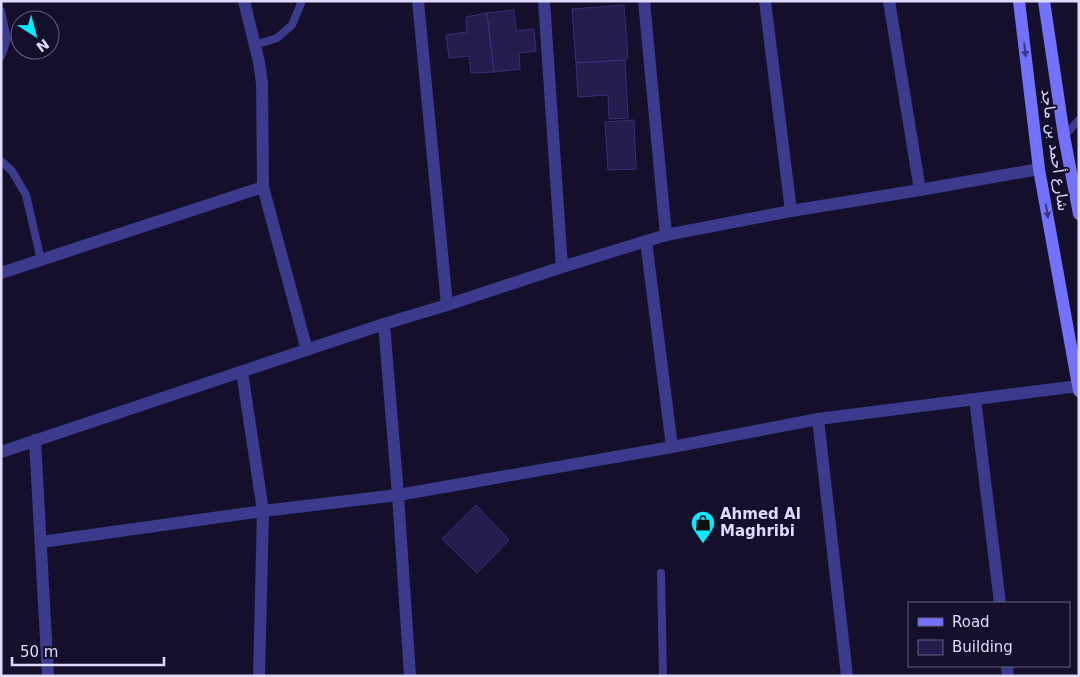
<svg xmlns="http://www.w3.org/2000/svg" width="1080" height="677" viewBox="0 0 1080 677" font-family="'DejaVu Sans',Vazirmatn,sans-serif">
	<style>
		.building { fill: #251c4d; stroke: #3a2d7a }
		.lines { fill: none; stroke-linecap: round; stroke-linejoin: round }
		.service { stroke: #3b3a8c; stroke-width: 8 }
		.pedestrian { stroke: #3b3a8c; stroke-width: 12 }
		.minor { stroke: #3b3a8c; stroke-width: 12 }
		.tertiary { stroke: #3b3a8c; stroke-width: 12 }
		.secondary { stroke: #7272ff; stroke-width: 12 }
		.oneway { fill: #3a3780 }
		.labels { text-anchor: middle; stroke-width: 4; stroke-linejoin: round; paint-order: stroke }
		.street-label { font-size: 15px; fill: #dedbff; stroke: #14102b }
		.poi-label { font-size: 15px; font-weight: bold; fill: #dedbff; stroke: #14102b; text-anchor: start }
	</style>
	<rect width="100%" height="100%" fill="#14102b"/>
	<path class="building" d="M624,5l4,53 -3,2 -49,3 -4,-54z
		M514,10l2,21 18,-2 2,22 -17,2 1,16 -26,3 -7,-59z
		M487,13l7,59 -23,1 -2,-17 -20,2 -3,-23 21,-3 -1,-15z
		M625,60l3,58 -19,1 -1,-24 -30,2 -2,-34z
		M634,120l2,49 -28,1 -3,-48z
		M476,505l33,35 -32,33 -35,-34z"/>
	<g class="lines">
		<path class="service" d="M1,11l6,28 -6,18
			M255,45l22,-7 15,-13 10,-24
			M1064,136l15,-16
			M1,161l11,10 14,24 15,65
			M661,573l2,103"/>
		<path class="pedestrian" d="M242,372l21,139"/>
		<path class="minor" d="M244,1l15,61 3,21 1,104 44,163
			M418,1l29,304
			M544,1l18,266
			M644,1l22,234
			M765,1l26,210
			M889,1l31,189
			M646,241l26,206
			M1,273l262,-86
			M384,324l14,171 12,181
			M975,399l25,204
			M818,419l29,257
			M41,542l222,-31 135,-16 274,-48 146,-28 260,-33
			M1007,666l1,10
			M259,676l4,-165"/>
		<path class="tertiary" d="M35,440l13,236
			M1,452l383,-128 63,-19 115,-38 104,-32 125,-24 129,-21 119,-21"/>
		<path class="secondary" d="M1019,1l20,168 40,222
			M1044,1l20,135 15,78"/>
	</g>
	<defs><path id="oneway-solid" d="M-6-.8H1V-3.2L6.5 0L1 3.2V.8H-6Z" transform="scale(1.25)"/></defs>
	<g class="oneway">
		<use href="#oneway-solid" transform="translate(1025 50) rotate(83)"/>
		<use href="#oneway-solid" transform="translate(1047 211) rotate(80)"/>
	</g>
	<defs>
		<symbol id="shop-pin" viewBox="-11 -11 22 30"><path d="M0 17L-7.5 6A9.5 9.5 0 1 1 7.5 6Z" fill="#07ebff" stroke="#14102b"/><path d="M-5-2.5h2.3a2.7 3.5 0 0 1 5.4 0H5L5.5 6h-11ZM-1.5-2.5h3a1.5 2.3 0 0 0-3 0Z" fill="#111"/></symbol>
	</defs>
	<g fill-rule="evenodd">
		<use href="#shop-pin" x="689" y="509" width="28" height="38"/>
	</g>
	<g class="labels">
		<g class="street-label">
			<text transform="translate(1055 150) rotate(82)" y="5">شارع أحمد بن ماجد</text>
		</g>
		<g class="poi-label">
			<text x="720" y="519">Ahmed Al<tspan x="720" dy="17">Maghribi</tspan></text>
		</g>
	</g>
	<rect width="1080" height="677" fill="none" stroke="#dedbff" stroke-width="5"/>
	<rect x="908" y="602" width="162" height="65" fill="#14102b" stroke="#656180"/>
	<rect x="918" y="618" width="25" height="8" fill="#7272ff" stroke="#656180"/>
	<text x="952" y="627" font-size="15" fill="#dedbff">Road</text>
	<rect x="918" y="640" width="25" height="15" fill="#251c4d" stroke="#656180"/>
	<text x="952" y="652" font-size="15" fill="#dedbff">Building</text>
	<g transform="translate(35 35) rotate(144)"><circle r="24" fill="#14102b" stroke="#656180"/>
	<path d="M0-4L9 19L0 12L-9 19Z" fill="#07ebff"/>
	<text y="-8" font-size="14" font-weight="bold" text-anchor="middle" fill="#dedbff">N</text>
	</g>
	<path d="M12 657v8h152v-8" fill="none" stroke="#dedbff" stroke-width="2.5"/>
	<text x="20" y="657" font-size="15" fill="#dedbff" stroke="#14102b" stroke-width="4" paint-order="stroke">50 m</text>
</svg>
